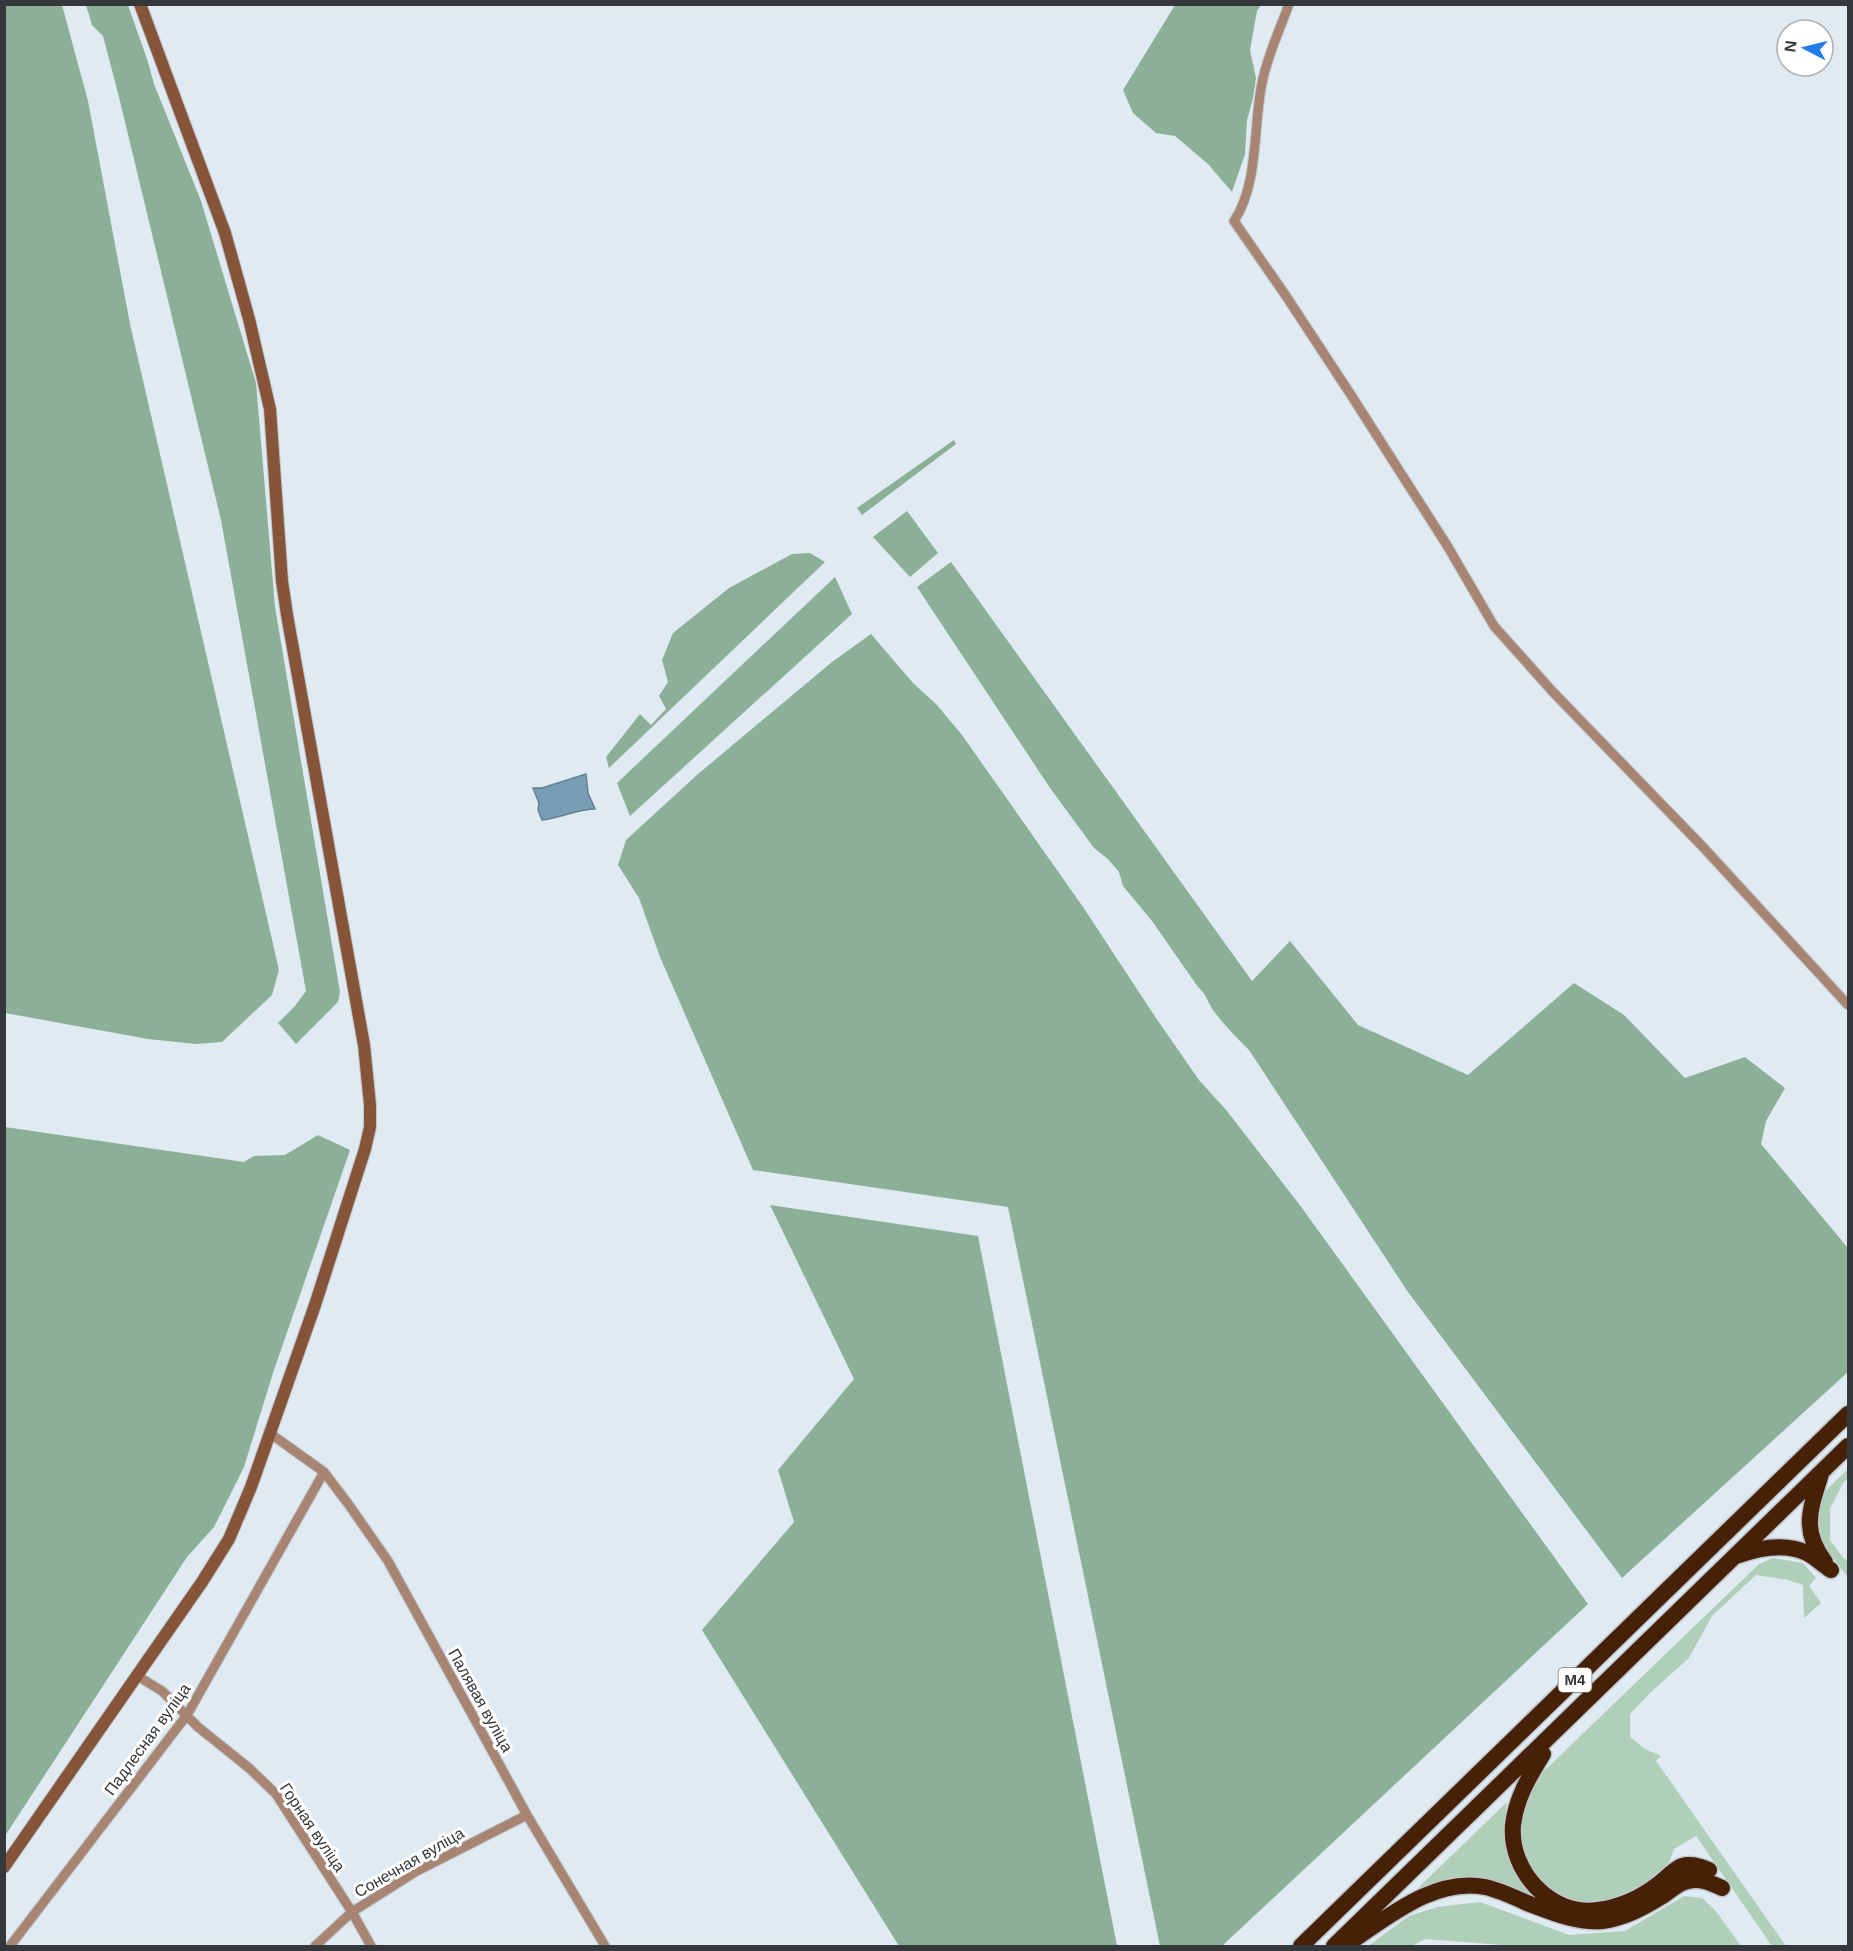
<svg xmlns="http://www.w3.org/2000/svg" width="1853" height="1951" viewBox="0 0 1853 1951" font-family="Arial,sans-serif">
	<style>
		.green { fill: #b0cfb9 }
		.forest { fill: #8cb097 }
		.water { fill: #789eb5; stroke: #647f90; stroke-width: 1.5 }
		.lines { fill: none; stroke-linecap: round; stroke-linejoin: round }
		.street-casing { stroke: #bec6cd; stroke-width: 11 }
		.secondary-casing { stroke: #bec6cd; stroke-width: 14 }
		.highway-casing { stroke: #bec6cd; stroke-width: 19 }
		.street { stroke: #a88572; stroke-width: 9 }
		.secondary { stroke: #865539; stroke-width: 12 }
		.highway { stroke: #462007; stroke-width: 16 }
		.labels { text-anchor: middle; stroke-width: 6; stroke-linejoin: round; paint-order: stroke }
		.shield { fill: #fff; stroke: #717476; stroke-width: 1.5 }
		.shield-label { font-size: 15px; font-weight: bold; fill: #34383b }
		.street-label { font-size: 16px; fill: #34383b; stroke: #fff }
	</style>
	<rect width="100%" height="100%" fill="#e0eaf2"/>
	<path class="green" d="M1848,1469v9l-5,5 -13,26v31l14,19 4,1v17l-29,-37 -1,-23 7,-26z
		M1773,1558l30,5 13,15 -7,8 12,17 -17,15 -1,-33 -15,-5 -32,-5 -44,41 -23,42 -38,34 -21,22v23l15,12 16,7 -5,5 130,185h-14l-76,-110 -22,13 -6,16 -24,22 -31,14 -29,3 -21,-3 -33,-28 -10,-23v-31l7,-23 17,-25 215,-207z
		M1507,1802l-3,23 3,25 43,53 -98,-23 -34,8z
		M1684,1896l18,2 13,12 26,36h-226l-90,-7 -13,7h-44l41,-30 28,-9 43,-5 89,33 56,-4z"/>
	<path class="forest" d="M4,5h58l26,96 42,223 149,646 -7,25 -50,47 -26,2 -48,-5 -143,-26z
		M86,5h42l20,57 6,22 47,117 55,182 19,224 65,385 -2,10 -42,42 -18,-21 17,-17 11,-15 -85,-471 -103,-427 -15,-57 -11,-11z
		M1175,5h86l-4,6 -7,39 6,28 -3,20 -6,22 -2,34 -13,38 -24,-28 -33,-28 -19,-3 -23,-20 -10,-23z
		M954,440l2,4 -94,71 -5,-7z
		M907,511l31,42 -28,24 -37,-40z
		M810,553l15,9 -216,206 -3,-11 34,-43 11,11 15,-16 -7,-13 9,-14 -6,-22 11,-27 56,-45 63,-34z
		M951,562l301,419 38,-40 68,84 110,50 106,-92 50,32 61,63 60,-21 40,31 -19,33 -5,23 87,104v124l-226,206 -214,-286 -159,-242c-13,-13 -25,-25 -36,-40 -6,-9 -6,-15 -15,-23l-46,-66 -29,-35 -4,-14 -11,-13 -14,-11 -44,-60 -133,-201z
		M835,577l17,37 -222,202 -13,-33z
		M871,634l42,49 24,22 25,30 121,172 73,111 43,62 28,31 75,97 286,396 -366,342h-62l-152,-739 -255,-37 -93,-213 -21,-59 -21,-33 8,-25 72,-66 134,-112z
		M5,1127l239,35 10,-6 31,-1 33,-20 32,15 -77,223 -29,94 -30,60 -27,30 -182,279z
		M770,1205l208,31 139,710h-218l-197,-316 92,-108 -16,-52 76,-91z"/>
	<path class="water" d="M586,774l2,19 7,16c-18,0 -35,9 -53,11l-4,-10 1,-7 -6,-15h9z"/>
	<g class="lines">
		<defs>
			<path id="street" d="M1289,4c-9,25 -22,53 -27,79 -9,43 -3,101 -28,138l52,75 65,99 97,152 46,79 58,65 151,156 145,158
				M271,1434l53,38 25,33 39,56 139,254 78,131
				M136,1675l26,16 36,36 51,41 27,26 76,118 19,34
				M10,1946l177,-231 137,-243
				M315,1946l37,-34 63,-40 112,-57"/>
			<path id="secondary" d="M4,1867l198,-285 27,-43 22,-52 64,-182 50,-156 5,-22v-22l-6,-60 -77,-430 -5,-34 -12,-172 -21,-90 -24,-86 -85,-229"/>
			<path id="highway" d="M1821,1474c-11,36 -20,56 4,88
				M1736,1556c22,-8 48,-14 71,-3 8,4 16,12 24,17
				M1543,1754c-14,23 -27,44 -30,71 -4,46 38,92 85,85 21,-3 42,-12 59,-25 7,-5 17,-16 25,-19 9,-3 19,1 27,4
				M1349,1943c39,-26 86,-66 136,-56 14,3 29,10 42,16 24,9 49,20 75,18 23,-3 43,-14 62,-26 7,-5 16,-13 24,-14 13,-3 23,2 34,7
				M1301,1946l547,-532
				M1334,1946c172,-166 342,-334 514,-500"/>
		</defs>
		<use href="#street" class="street-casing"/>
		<use href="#secondary" class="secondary-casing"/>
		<use href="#highway" class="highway-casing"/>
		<use href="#street" class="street"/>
		<use href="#secondary" class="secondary"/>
		<use href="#highway" class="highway"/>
	</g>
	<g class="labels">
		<rect class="shield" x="1558.5" y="1668" width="33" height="24" rx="4.5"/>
		<g class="shield-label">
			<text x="1575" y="1685">М4</text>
		</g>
		<g class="street-label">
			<text transform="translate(481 1700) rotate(61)" y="6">Палявая вуліца</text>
			<text transform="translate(147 1739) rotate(-54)" y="6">Падлесная вуліца</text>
			<text transform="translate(313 1827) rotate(56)" y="6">Горная вуліца</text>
			<text transform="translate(409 1862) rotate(-30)" y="6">Сонечная вуліца</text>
		</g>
	</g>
	<rect width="1853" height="1951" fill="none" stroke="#34383b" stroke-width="12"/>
	<g transform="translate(1805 48) rotate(277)"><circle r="28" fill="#ffffff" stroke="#aeafb1" stroke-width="1.5"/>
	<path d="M0-4.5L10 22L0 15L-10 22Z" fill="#207de6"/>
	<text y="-9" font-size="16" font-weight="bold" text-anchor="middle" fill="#34383b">N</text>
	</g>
</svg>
